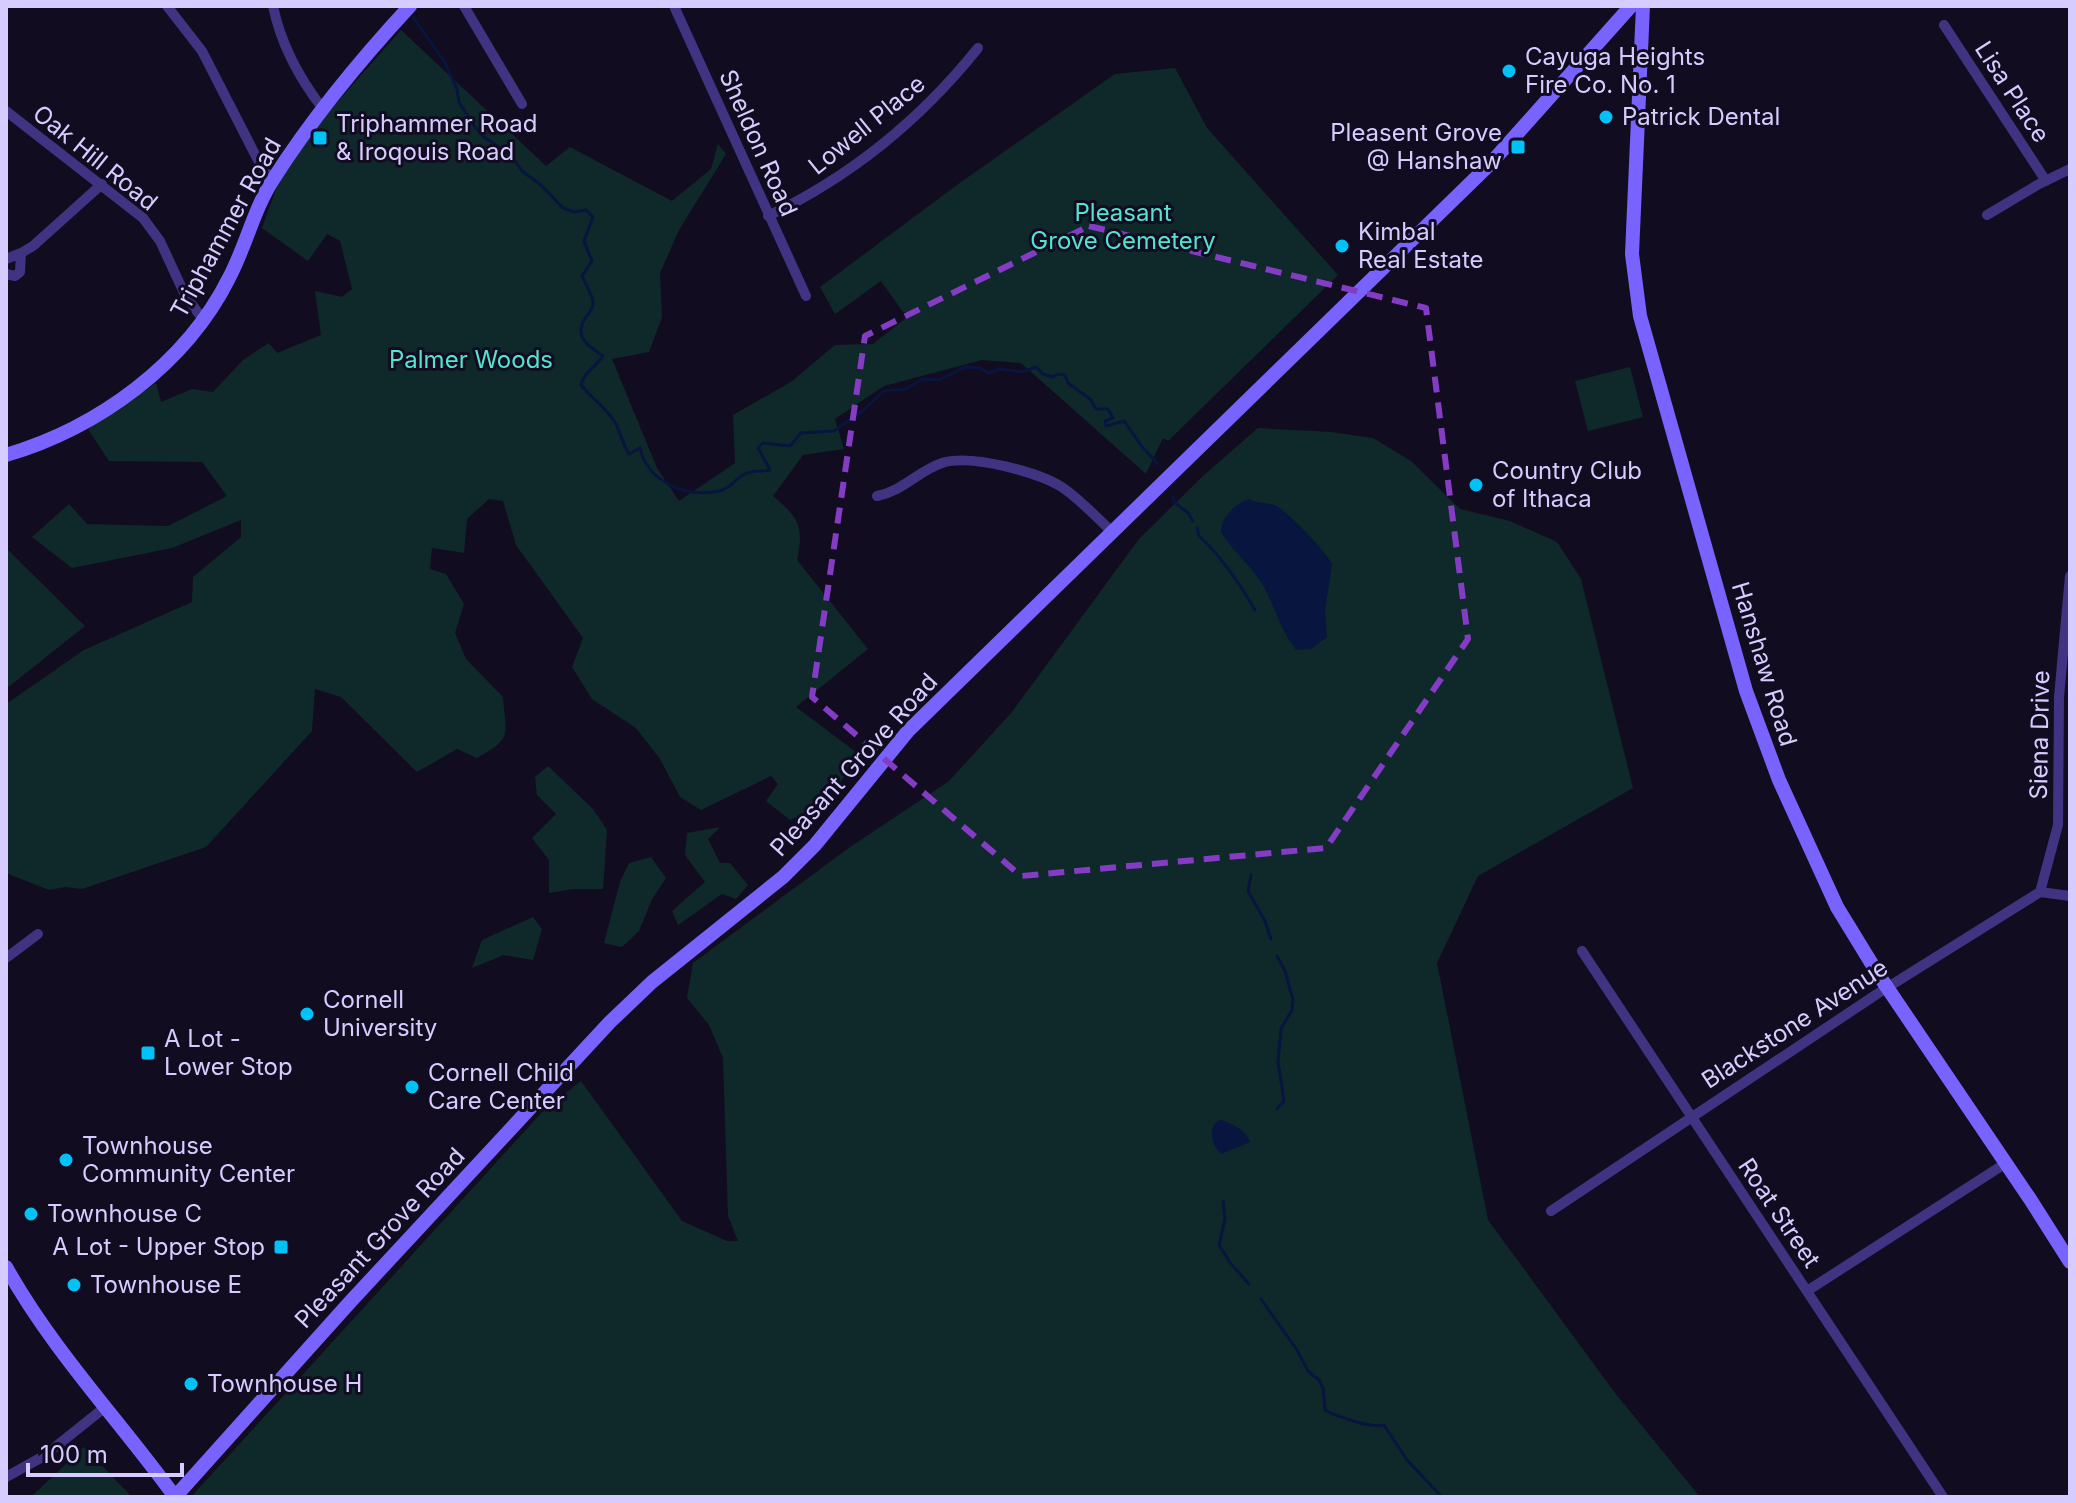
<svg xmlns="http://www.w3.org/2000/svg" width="2076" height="1503" viewBox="0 0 2076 1503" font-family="Inter,sans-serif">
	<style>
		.green { fill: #0f292b }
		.water { fill: #07153f }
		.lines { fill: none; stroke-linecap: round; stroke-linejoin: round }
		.stream { stroke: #07153f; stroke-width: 3 }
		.street { stroke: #403482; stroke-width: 10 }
		.secondary { stroke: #7863ff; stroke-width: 14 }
		.marked { fill: none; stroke: #843cc5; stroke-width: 6; stroke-dasharray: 16 10; stroke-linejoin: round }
		.poi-dot { fill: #00c2f7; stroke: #120c21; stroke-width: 3 }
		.labels { text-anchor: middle; stroke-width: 6; stroke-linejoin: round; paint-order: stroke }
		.poi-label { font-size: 24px; fill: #d7ccff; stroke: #120c21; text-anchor: start }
		.street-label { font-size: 24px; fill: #d7ccff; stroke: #120c21 }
		.park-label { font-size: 24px; fill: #52e4d0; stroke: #120c21 }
	</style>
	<rect width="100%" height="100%" fill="#120c21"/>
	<path class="green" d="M401,30l145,136 24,-19 102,54 39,-32 7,-25 8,10 -47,76 -19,43 2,44 -13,35 -37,7 45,109 22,33 56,-38 -2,-48 58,-33 44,-37 38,-1 38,-30 -8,-2 -22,-31 -46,33 -15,-27 141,-105 154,-108 60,-6 32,60 131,147 -170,166 -5,-3 -17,36 -125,-111 -39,-3 -98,26 -49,33 9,30 -41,6 -30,41c26,22 31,30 24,64l71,89 -72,58 64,48 -38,52 -32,13 -24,-19 12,-17 -7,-8 -70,34 -21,-13 -20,-38 -24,-31 -44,-29 -20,-32 11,-29 -67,-93 -13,-44 -14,-2 -22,20 -3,34 -32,-5 -2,21 16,5 18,30 -9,29 11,26 37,38c3,39 10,41 -26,61l-20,-9 -40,23 -76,-75 -26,-8 -3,42 -106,116 -124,42 -17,-2 -16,3 -43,-17v-169l78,-54 108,-48 1,-25 48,-40v-17l-69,28 -100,20 -40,-31 37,-33 18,20 81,2 59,-30 -25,-34 -93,-1 -21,-32 68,-46 5,19 31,-13 21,3 30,-32 26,-17 8,10 44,-18 -6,-44 27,6 10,-8 -12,-48 -13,-7 -19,27 -46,-33 25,-69z
		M1630,367l13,50 -55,14 -13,-50z
		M1258,428l73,4 42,6 38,23 49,48 50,12 47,21 24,37 52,209 -155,88 -41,87 51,257 127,173 85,104h-1509l354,-388 36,-28 101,140 45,20h11l-10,-25 -5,-158 -14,-33 -22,-27 6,-35 157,-116 99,-66 63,-69 127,-173 65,-64z
		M6,548l79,78 -79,63z
		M548,766l45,43 14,21 -4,59h-30l-24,4v-33l-17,-22 24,-24 -19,-19 -2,-18z
		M720,827l-12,12 12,24h10l18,22 -12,14 -14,-5 -44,31 -6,-14 33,-29 -20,-27 2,-22z
		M651,857l15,21 -14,21 -13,32 -17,16 -18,-4 16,-61 9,-19z
		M533,917l9,12 -9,31 -29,-5 -32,13 10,-28z
		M84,1447l48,50h-101z"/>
	<path class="water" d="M1249,499c9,5 16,3 25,6 11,3 55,50 58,59l-7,48 2,25 -16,12 -15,1c-15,-19 -21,-42 -32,-63 -11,-20 -31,-35 -43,-55 0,-15 15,-29 28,-33z
		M1219,1120c11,1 29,12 31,22l-29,12c-8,-8 -11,-17 -8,-28z"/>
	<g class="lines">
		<path class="stream" d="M413,17l31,44 13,28 2,13 16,25 9,10 27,18 11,16 19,14 22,23 12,4 11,-2 7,7 -9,24 8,20 -10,15c3,8 12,20 11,29 -2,7 -7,11 -10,17 -8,18 8,25 20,34 -7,11 -19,16 -22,29 11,14 26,23 35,39 5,10 7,21 13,30l11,-6c8,34 45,50 79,43 12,-3 16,-12 26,-17 8,-4 16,-2 25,-4l-12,-22 5,-5 27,3 11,-13 33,-2 27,-19 23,-21 22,-2 16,-10 17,1 26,-13 15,1 8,5 12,-4 22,3 14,-5 7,7 10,3 5,-3 7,1 3,8 22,16 6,10h12l5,9 -8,3 1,5 18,-5 19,27 15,16
			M1173,496l1,6 14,11 5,8
			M1197,528l2,8c23,21 41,48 56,74
			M1251,875l-3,16 17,30 6,18
			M1277,956l8,15 8,29 -1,10 -11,19 -3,33 6,39 -7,8
			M1223,1201l2,18 -6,26 12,19 18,20
			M1261,1299l36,51 11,21 11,9 4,8 2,22c11,6 47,19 59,15l23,35 35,37"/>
		<path class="street" d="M167,6l35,45 59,115 11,14
			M273,6c8,39 26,72 50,103
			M464,6l58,98
			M674,6l132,290
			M1944,25l102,156
			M6,111l137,107 17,23 25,54 19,26
			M1987,215l52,-31 31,-15
			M768,216c82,-39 153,-97 210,-168
			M21,253l12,-7 69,-62
			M6,259l15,-6 -1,19 -5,4 -9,-2
			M877,496c26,-5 41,-25 65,-33 28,-9 100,9 124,27 16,12 31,27 45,41
			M2040,892l18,-67 1,-128 11,-121
			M1582,951l361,546
			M6,958l32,-24
			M1551,1211l326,-217 163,-102 30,4
			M1807,1291l199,-128
			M6,1477l38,-21 60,-48"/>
		<path class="secondary" d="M1643,6l-11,248 8,62 106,375 33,89 58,127 41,67 152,225 40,63
			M6,455c92,-27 180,-91 223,-177 17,-32 25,-70 45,-100 39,-61 87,-119 136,-172
			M6,1267c47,84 113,153 169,230
			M175,1497l176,-196 259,-279 42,-40 131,-105 32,-32 93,-114 583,-568 140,-157"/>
	</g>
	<path class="marked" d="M1089,226l337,82 42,331 -142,209 -305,28 -209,-179 53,-361z"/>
	<g class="poi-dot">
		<circle cx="1509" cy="71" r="8"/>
		<circle cx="1606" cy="117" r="8"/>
		<rect x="312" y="130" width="16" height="16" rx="4"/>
		<rect x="1510" y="139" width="16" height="16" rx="4"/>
		<circle cx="1342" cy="246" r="8"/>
		<circle cx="1476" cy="485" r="8"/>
		<circle cx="307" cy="1014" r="8"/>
		<rect x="140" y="1045" width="16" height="16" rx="4"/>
		<circle cx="412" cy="1087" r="8"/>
		<circle cx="66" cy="1160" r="8"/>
		<circle cx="31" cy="1214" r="8"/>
		<rect x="273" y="1239" width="16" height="16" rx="4"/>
		<circle cx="74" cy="1285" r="8"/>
		<circle cx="191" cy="1384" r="8"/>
	</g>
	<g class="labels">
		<g class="poi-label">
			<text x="1525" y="65">Cayuga Heights<tspan x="1525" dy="28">Fire Co. No. 1</tspan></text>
			<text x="1622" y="125">Patrick Dental</text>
			<text x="336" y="132">Triphammer Road<tspan x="336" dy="28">&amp; Iroqouis Road</tspan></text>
			<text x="1502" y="141" text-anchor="end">Pleasent Grove<tspan x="1502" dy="28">@ Hanshaw</tspan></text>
			<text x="1358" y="240">Kimbal<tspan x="1358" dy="28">Real Estate</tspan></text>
			<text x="1492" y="479">Country Club<tspan x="1492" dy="28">of Ithaca</tspan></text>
			<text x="323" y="1008">Cornell<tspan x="323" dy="28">University</tspan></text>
			<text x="164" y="1047">A Lot -<tspan x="164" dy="28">Lower Stop</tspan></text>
			<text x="428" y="1081">Cornell Child<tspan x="428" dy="28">Care Center</tspan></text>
			<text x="82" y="1154">Townhouse<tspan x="82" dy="28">Community Center</tspan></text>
			<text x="47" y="1222">Townhouse C</text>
			<text x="265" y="1255" text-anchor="end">A Lot - Upper Stop</text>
			<text x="90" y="1293">Townhouse E</text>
			<text x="207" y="1392">Townhouse H</text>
		</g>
		<g class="street-label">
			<text transform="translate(2012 92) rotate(57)" y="8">Lisa Place</text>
			<text transform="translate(867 125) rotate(-39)" y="8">Lowell Place</text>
			<text transform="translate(758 143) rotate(66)" y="8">Sheldon Road</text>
			<text transform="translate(95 158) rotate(39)" y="8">Oak Hill Road</text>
			<text transform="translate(226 228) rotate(-61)" y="8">Triphammer Road</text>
			<text transform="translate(1764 664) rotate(73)" y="8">Hanshaw Road</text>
			<text transform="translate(2040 735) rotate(-89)" y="8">Siena Drive</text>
			<text transform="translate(854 765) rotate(-48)" y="8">Pleasant Grove Road</text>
			<text transform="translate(1795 1024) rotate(-33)" y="8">Blackstone Avenue</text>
			<text transform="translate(1779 1213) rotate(56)" y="8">Roat Street</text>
			<text transform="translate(380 1238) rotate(-47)" y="8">Pleasant Grove Road</text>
		</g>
		<g class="park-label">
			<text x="1123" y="221">Pleasant<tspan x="1123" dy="28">Grove Cemetery</tspan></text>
			<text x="471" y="368">Palmer Woods</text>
		</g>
	</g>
	<rect width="2076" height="1503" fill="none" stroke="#d7ccff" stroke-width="16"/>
	<path d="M28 1463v12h154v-12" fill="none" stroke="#d7ccff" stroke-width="4"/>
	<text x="40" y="1463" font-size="24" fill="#d7ccff" stroke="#120c21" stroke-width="6" paint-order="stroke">100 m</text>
</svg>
